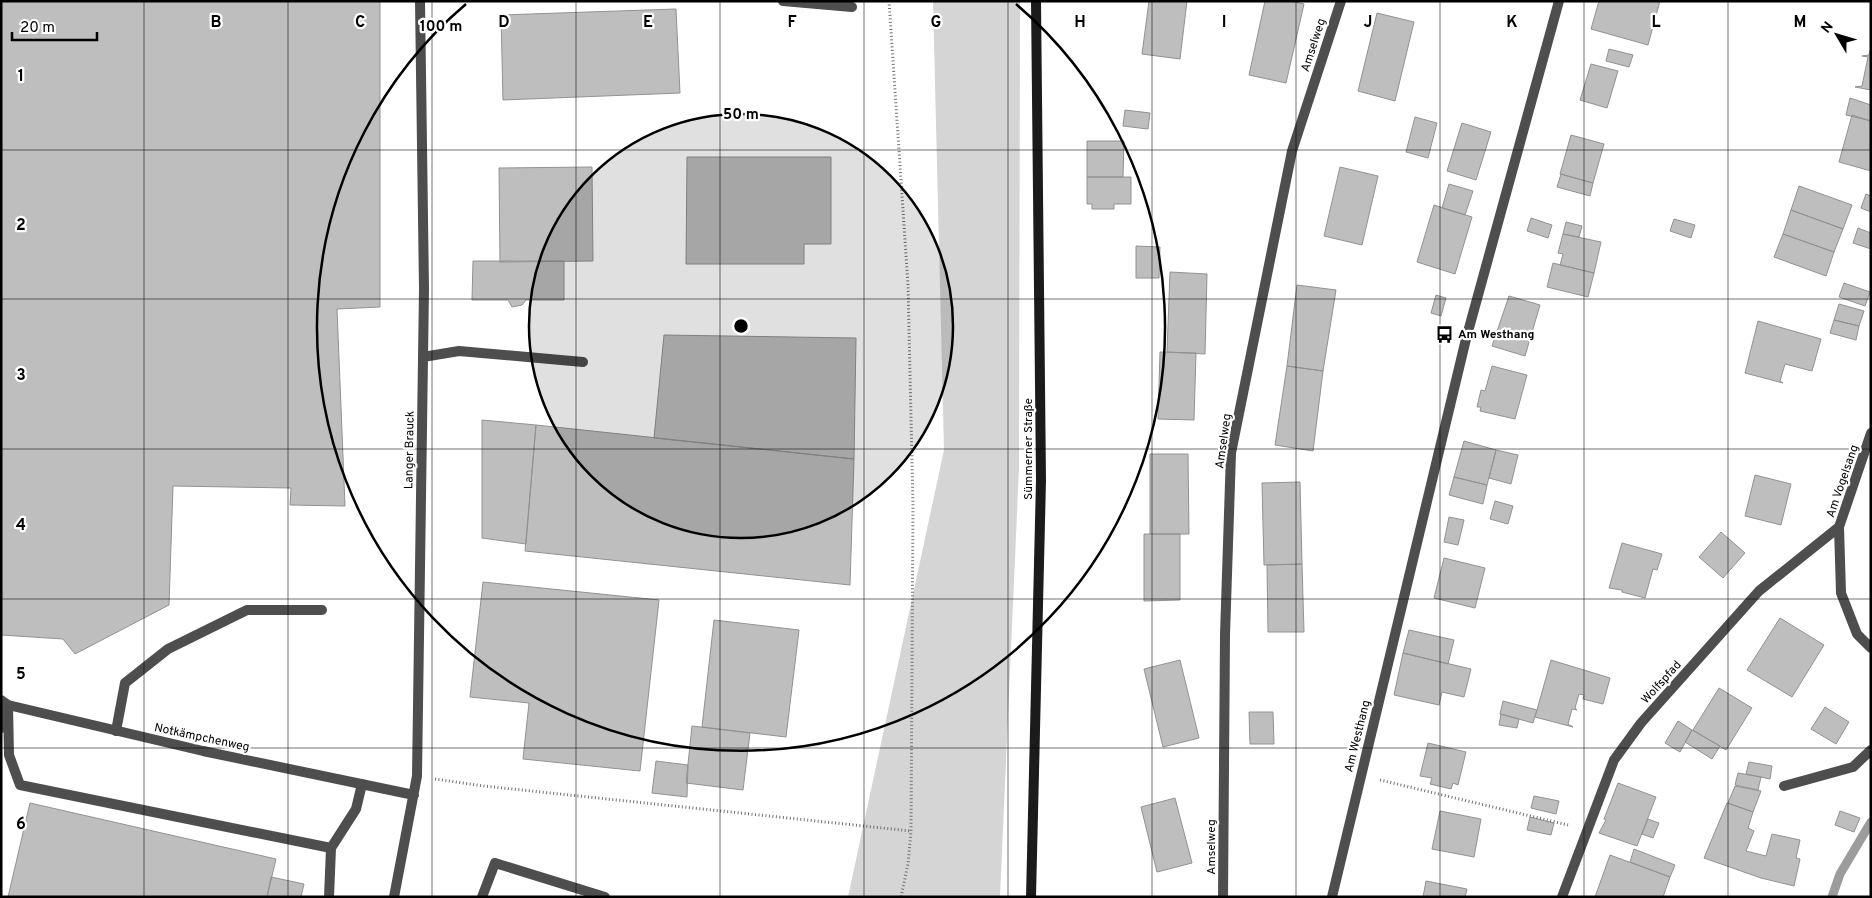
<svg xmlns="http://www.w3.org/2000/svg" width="1872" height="898" viewBox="0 0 1872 898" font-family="Overpass,sans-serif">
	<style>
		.green { fill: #d5d5d5 }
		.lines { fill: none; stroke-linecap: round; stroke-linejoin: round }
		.stream { stroke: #9c9c9c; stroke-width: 9 }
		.building { fill: #bebebe; stroke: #929292 }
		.path { stroke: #707070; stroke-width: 3; stroke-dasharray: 1 2.5; stroke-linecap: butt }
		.lane { stroke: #4e4e4e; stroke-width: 10 }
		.street { stroke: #4e4e4e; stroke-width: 10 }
		.secondary { stroke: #1b1b1b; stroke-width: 10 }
		.grid { fill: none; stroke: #000; stroke-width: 1; stroke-opacity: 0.55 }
		.ring { fill: none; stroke: #000; stroke-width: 2.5 }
		.labels { text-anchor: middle; stroke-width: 4.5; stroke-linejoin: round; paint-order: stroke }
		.street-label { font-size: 12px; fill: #000; stroke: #fff }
		.poi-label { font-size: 12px; font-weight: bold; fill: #000; stroke: #fff; text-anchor: start }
		.grid-label { font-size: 16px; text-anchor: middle; font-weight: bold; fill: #000; stroke: #fff; stroke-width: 4.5; stroke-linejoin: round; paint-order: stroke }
		.centre { fill: #000; stroke: #fff; stroke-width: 2.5 }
		.ring-label { font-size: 15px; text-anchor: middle; font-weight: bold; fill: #000; stroke: #fff; stroke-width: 4.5; stroke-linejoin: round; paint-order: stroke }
	</style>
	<rect width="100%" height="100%" fill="#fff"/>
	<path class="green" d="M933,1h87l-1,467 -19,429h-152l96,-447z"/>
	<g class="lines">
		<path class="stream" d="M1832,897l8,-23 31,-52"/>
	</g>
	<path class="building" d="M1,1h379v306l-43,2 8,197 -55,-1 1,-17 -118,-2 -4,119 -94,49 -12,-15 -62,-4z
		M1149,1h38l-7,58 -38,-5z
		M1265,1h25l14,3 -18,79 -37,-8z
		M1599,1h61l-12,44 -57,-16z
		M676,9l4,84 -177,7 -2,-85z
		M1377,13l37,9 -19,79 -37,-10z
		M1871,46v44l-16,-3 7,-1 6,-29 -6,-1 7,-1z
		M1609,49l24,6 -4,12 -23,-6z
		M1591,64l27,7 -11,37 -27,-8z
		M1850,98l21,7v16l-25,-6z
		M1125,110l25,3 -2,16 -25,-3z
		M1852,115l19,6v50l-32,-9z
		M1415,117l22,6 -9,35 -22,-6z
		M1462,123l29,9 -15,48 -29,-9z
		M1571,135l33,9 -11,39 -33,-9z
		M1087,141h37l-1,36h-36z
		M687,157h144v87h-27v20h-118z
		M592,167l1,94 -93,1 -1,-94z
		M1340,167l38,9 -16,69 -38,-9z
		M1561,174l32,9 -3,13 -33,-9z
		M1087,177h44v27h-17v5h-22v-5h-5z
		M1449,184l24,7 -8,24 -23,-7z
		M1799,186l53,19 -9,24 -52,-19z
		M1866,194l5,2v16l-10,-4z
		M1434,205l38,12 -17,57 -38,-12z
		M1791,210l52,19 -9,23 -51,-18z
		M1531,218l21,7 -4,13 -21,-7z
		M1674,219l21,6 -4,13 -21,-7z
		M1566,222l16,4 -3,11 -16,-3z
		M1858,228l13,5v16l-18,-6z
		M1563,234l38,8 -7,31 -34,-8 3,-11 -5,-1z
		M1783,234l51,18 -8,24 -52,-19z
		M1136,246l24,1 -1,31h-23z
		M473,261h91v39h-38l-4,5 -10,2 -4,-7h-36z
		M1553,263l41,10 -6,24 -41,-10z
		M1170,272l37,2 -2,80 -38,-2z
		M1844,283l26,9 -5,14 -26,-9z
		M1297,285l39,5 -13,81 -36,-5z
		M1436,295l10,3 -5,18 -10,-3z
		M1509,296l31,9 -15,51 -33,-10z
		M1839,304l25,7 -5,15 -25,-6z
		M1834,320l25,6 -3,14 -26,-7z
		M1758,321l63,18 -9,32 -27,-7 -5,17 3,2 -38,-10z
		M664,335l192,3 -2,121 -200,-21z
		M1160,352l36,1 -2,67 -36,-1z
		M1287,366l36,5 -10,80 -38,-6z
		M1492,366l35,9 -12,44 -35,-8 1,-4h-4l4,-17 4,1z
		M482,420l54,5 -10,119 -44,-6z
		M536,425l318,34 -4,126 -325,-34z
		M1464,441l32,9 -9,35 -33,-8z
		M1496,450l22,5 -7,29 -22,-6z
		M1150,454h38l1,80h-39z
		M1755,475l36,9 -10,41 -36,-9z
		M1454,477l33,8 -4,19 -34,-9z
		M1300,482l2,82 -38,1 -2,-82z
		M1495,501l18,5 -5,18 -18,-5z
		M1449,517l15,3 -6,25 -14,-3z
		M1721,532l24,21 -22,25 -24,-21z
		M1144,534h36v66l-36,1z
		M1622,543l40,11 -5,16 -4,-1 -8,29 -23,-6v-2l-13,-2z
		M1444,558l41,10 -10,40 -41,-10z
		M1302,564l2,68h-36l-1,-67z
		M483,582l176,18 -19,171 -117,-12 6,-56 -59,-6z
		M1780,618l44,27 -32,52 -45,-27z
		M714,620l85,10 -13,107 -84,-10z
		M1409,630l45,10 -6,24 -45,-11z
		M1403,653l68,16 -7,28 -22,-5 -3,13 -45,-10z
		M1180,660l19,78 -36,9 -19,-78z
		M1551,660l59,18 -7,26 -20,-5 1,-4 -5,-1 -4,14 2,2 -5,-1 -4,15 5,3 -38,-10z
		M1719,688l33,20 -26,42 -33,-20z
		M1503,701l34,9 -4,13 -33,-9z
		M1825,707l24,15 -13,22 -25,-15z
		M1249,712h24l1,32h-24z
		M1501,714l18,5 -2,9 -18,-3z
		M1678,721l14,9 -12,22 -15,-9z
		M692,726l58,7 -7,57 -57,-7z
		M1692,730l28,16 -8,13 -27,-17z
		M1428,743l38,9 -8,33 -5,-2 -2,6 -21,-5 2,-6 -12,-2z
		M656,761l32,4 -1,32 -35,-4z
		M1749,762l23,4 -2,13 -24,-5z
		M1738,773l23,4 -3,13 -23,-5z
		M1618,783l38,14 -19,49 -38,-13 7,-13 -2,-1z
		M1735,786l26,5 -8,21 -25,-9z
		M1534,796l25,5 -3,13 -25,-6z
		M1175,798l17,65 -35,9 -16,-65z
		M30,803l246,56 -9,38h-259z
		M1727,803l26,9 -5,16 6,3 -8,20 20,5 6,-22 28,6 -4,18 4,1 -6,27 -33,-8 -57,-20z
		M1440,811l41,8 -7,38 -42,-8z
		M1840,811l20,7 -6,14 -19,-7z
		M1530,817l24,6 -3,12 -24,-5z
		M1648,819l11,4 -6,15 -11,-4z
		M1634,849l41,16 -5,12 -40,-15z
		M1610,855l60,22 -7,20h-68z
		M271,877l33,7 -3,13h-34z
		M1426,881l41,8 -2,8h-42z"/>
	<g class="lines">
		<path class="path" d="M889,1l19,284 5,221 -2,325 -3,33 -7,33
			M435,779l49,7 427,45
			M1380,780l188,45"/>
		<path class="lane" d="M783,1l69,6
			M423,357l36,-6 124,11
			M1,700l7,5 1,50 11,30 311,63 25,-39 6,-25
			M116,731l9,-48 43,-34 79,-39h75
			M1784,786l69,-19 18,-17
			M329,897l2,-49
			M482,897l13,-34 110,34"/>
		<path class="street" d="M1871,433l-32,94 2,66 16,41 14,14
			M1,728l7,-23 195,46 211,44
			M394,897l23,-121 7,-487 -4,-288
			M1223,897l2,-262 6,-182 61,-302 49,-150
			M1332,897l134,-558 93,-338
			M1562,897l52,-137 27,-37 118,-132 80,-64"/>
		<path class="secondary" d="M1031,897l10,-417 -5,-479"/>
	</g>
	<path class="grid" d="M144,1v896M288,1v896M432,1v896M576,1v896M720,1v896M864,1v896M1008,1v896M1152,1v896M1296,1v896M1440,1v896M1584,1v896M1728,1v896M1,150h1870M1,299h1870M1,449h1870M1,599h1870M1,748h1870"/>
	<circle cx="741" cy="326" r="212" fill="#000" fill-opacity=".12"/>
	<g class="ring">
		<circle cx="741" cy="326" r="212"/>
		<path d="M1016 4A424 424 0 1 1 466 4"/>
	</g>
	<defs>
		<symbol id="bus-bare" viewBox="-9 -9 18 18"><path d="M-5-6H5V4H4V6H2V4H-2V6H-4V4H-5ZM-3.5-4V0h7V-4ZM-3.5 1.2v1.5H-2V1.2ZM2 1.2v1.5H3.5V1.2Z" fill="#000" stroke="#fff" stroke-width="2.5" paint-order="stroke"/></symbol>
	</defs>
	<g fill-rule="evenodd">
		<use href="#bus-bare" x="1432" y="322" width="25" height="25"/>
	</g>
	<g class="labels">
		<g class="street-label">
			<text transform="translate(1313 45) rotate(-72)" y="4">Amselweg</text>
			<text transform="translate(1223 441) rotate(-82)" y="4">Amselweg</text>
			<text transform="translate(1028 449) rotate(-90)" y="4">Sümmerner Straße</text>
			<text transform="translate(409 450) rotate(-89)" y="4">Langer Brauck</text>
			<text transform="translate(1842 481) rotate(-71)" y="4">Am Vogelsang</text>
			<text transform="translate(1661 682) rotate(-48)" y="4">Wolfspfad</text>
			<text transform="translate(1357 736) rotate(-76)" y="4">Am Westhang</text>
			<text transform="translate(202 737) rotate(12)" y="4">Notkämpchenweg</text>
			<text transform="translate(1211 847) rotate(-90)" y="4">Amselweg</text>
		</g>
		<g class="poi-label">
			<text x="1458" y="338">Am Westhang</text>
		</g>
	</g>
	<g class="grid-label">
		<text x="216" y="27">B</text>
		<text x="360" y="27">C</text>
		<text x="504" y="27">D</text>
		<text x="648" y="27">E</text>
		<text x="792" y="27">F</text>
		<text x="936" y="27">G</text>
		<text x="1080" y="27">H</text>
		<text x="1224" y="27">I</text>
		<text x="1368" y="27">J</text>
		<text x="1512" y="27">K</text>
		<text x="1656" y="27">L</text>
		<text x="1800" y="27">M</text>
		<text x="21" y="81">1</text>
		<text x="21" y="230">2</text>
		<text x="21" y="380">3</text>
		<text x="21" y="530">4</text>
		<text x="21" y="679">5</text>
		<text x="21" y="829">6</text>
	</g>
	<circle cx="741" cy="326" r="8" class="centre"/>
	<g class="ring-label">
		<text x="441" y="31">100 m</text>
		<text x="741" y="119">50 m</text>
	</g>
	<rect width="1872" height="898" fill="none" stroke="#000000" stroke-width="5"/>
	<g transform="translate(1837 35) rotate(308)" stroke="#ffffff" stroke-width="4" paint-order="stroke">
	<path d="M0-4L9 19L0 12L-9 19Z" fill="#000000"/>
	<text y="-8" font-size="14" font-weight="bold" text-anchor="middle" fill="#000000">N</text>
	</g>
	<path d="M12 32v8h85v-8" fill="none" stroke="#000000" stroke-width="2.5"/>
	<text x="20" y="32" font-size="15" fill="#000000" stroke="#ffffff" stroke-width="4" paint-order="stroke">20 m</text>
</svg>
